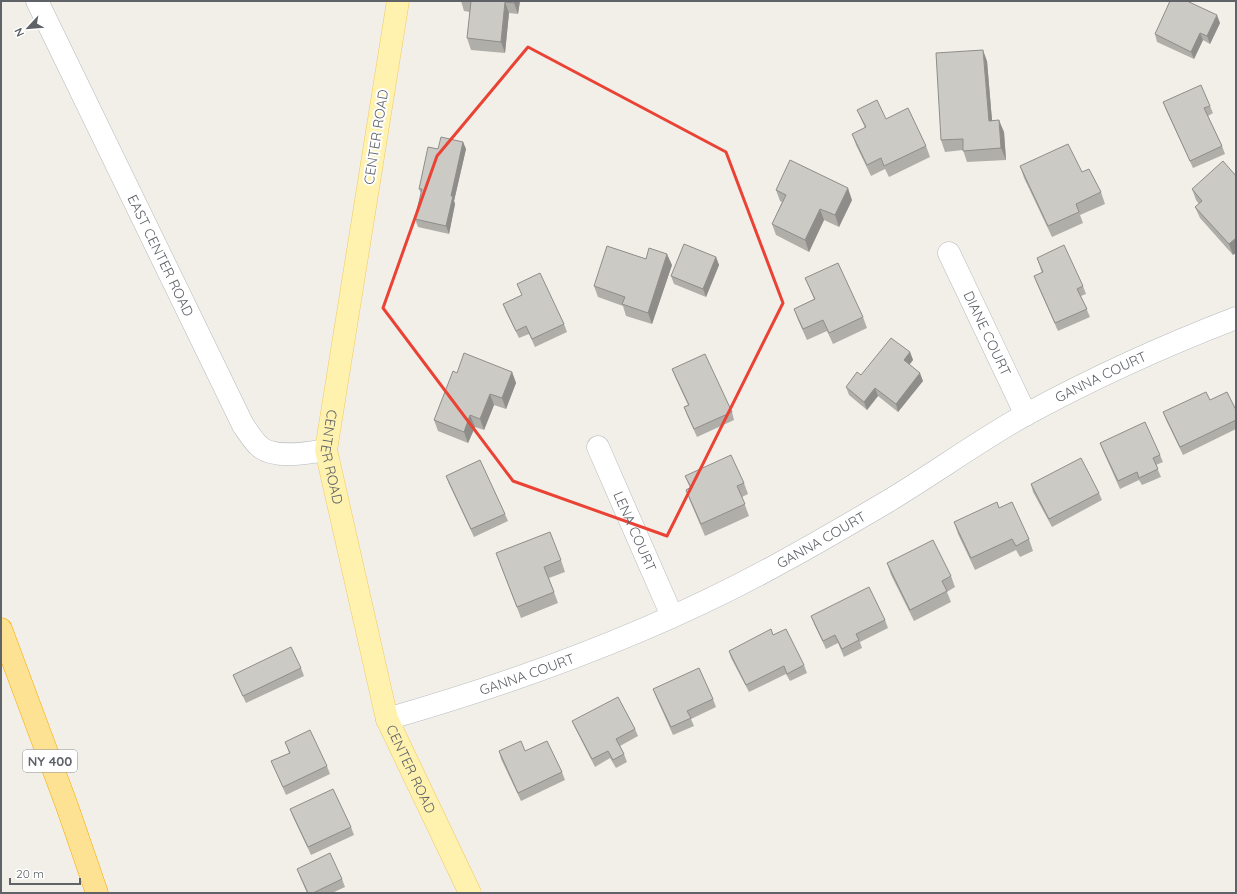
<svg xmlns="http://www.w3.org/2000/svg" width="1237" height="894" viewBox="0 0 1237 894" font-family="Quicksand,sans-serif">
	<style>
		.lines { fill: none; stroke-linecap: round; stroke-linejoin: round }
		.minor-casing { stroke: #b5b8bc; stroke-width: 23 }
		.major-casing { stroke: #f2c960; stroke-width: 23 }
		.highway-casing { stroke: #f9ab00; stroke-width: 23 }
		.minor { stroke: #fff; stroke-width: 22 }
		.major { stroke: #fff2af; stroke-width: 22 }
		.highway { stroke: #fde293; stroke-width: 22 }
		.wall { fill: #afaea9 }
		.shaded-wall { fill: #8f8d8a }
		.building { fill: #cccac5; stroke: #8f8d8a }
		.marked { fill: none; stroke: #ea4335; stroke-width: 3; stroke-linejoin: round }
		.labels { text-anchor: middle; stroke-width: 4; stroke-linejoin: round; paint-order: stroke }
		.shield { fill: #fff; stroke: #8f9295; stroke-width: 1 }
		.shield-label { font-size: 13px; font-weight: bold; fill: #5f6368 }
		.street-label { font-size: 14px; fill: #5f6368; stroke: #fff }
	</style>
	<rect width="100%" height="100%" fill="#f1efe8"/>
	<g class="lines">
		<defs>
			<g id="minor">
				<path id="s1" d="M37,1l206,424c5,7 9,14 15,20 14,15 50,8 68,5"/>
				<path id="s2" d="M949,253l77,162"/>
				<path id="s3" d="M598,447l74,169"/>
				<path id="s4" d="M387,719c136,-39 271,-88 395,-157 35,-19 69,-39 103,-59 47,-28 92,-61 140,-88 68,-37 138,-69 211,-97"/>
			</g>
			<g id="major">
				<path id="s5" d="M398,1l-72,449 61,269 83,174"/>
			</g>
			<path id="highway" d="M1,629l66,177 30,87"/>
		</defs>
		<use href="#minor" class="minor-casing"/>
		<use href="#major" class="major-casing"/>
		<use href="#highway" class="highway-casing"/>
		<use href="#minor" class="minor"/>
		<use href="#major" class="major"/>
		<use href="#highway" class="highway"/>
	</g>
	<path class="wall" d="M461,1h59l-2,13 -9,-1 -4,40 -34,-3 -4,-12 3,-26 -6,-1z
		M1220,23l-10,21 -7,-4 -9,19 -37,-17 -2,-8z
		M987,61l5,60 12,11 2,28 -39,2 -4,-12 -18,2 -4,-12z
		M1163,102l47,4 3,7 -5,3 14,30 3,8 -32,14 -27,-58z
		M857,110l29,9 40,27 4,11 -41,20 -4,-8 -14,7 -15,-31 -4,-11 13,-6z
		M463,142l3,7 -12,52 1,3 -6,30 -31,-7 -3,-8 6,-26 -2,-4 19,-40z
		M1020,166l62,6 19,20 4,12 -25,11 3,8 -31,14 -28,-59z
		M1236,176l-3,79 -33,-37 -5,-11 4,-3 -3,-4 -4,-11z
		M776,190l76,10 -13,27 -15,-7 -15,32 -33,-17 -4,-11 10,-22 -2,-1z
		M716,257l3,8 -13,32 -32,-13 -3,-8z
		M1037,258l46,28 3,8 -5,2 9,21 -32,14 -21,-47 -3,-8 8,-3z
		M646,259l26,6 -20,59 -26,-8 -3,-10 -25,-9 -4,-11z
		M805,278l58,39 4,11 -34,16 -6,-13 -20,9 -9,-20 -4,-11 20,-10z
		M517,284l47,40 3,8 -32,15 -6,-13 -10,4 -13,-26 -3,-8 19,-9z
		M910,352l3,8 -4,4 14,17 -25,31 -20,-16 -11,14 -18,-15 -3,-8 15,-12z
		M672,369l60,43 2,8 -37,17 -10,-22 -3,-8 4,-2 -13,-28z
		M512,372l4,11 -10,26 -12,-4 -10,25 -9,-3 -7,16 -30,-12 -4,-11 23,-47z
		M1210,400l26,10v19l-53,26 -17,-35 -3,-8z
		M1100,443l60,12 3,7 -7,3 5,12 -19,8 -3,-5 -19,9 -17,-38z
		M446,476l59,38 3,7 -34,16 -25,-53z
		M685,476l59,7 4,11 -6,3 7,19 -44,20 -15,-35 -4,-11 4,-2z
		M1031,484l68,9 3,7 -50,27 -19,-35z
		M999,508l30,31 4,12 -13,6 -4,-7 -41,20 -17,-36 -4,-12z
		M561,560l4,12 -16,6 9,25 -37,15 -21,-54z
		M887,563l64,13 4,11 -8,5 4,10 -37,19 -23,-46z
		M811,616l74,4 3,8 -28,14 2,6 -18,9 -6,-14 -12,6 -12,-25z
		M773,635l31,30 3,8 -17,8 -4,-7 -37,18 -18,-34 -2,-7z
		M301,668l3,8 -58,27 -10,-21 -3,-7z
		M653,689l60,10 3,8 -25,12 3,7 -21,9 -17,-38z
		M572,721l63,8 3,7 -18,10 4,8 3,8 -11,6 -6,-10 -15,9 -20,-39z
		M285,742l42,24 3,8 -44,21 -15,-34 18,-8z
		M499,751h26l37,21 3,8 -44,21 -20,-42z
		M290,809l61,18 3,8 -43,20 -18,-38z
		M297,869l45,10 3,8 -13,6h-25l-7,-16z"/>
	<path class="shaded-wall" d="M514,1h6l-2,13 -4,-11z
		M505,2l4,11 -4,40 -4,-11z
		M1217,15l3,8 -10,21 -3,-8z
		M1200,33l3,7 -9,19 -3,-7z
		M983,50l4,11 6,71 -4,-11z
		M999,120l5,12 2,28 -5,-12z
		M463,142l3,7 -12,52 1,3 -6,30 -3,-8 5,-30z
		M848,188l4,12 -13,27 -4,-12z
		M820,209l4,11 -15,32 -4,-12z
		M1236,238v15l-3,2 -4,-11z
		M667,254l5,11 -20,59 -4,-11z
		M716,257l3,8 -13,32 -3,-8z
		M910,352l3,8 -6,8 -3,-8z
		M512,372l4,11 -10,26 -4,-11z
		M920,373l3,8 -25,31 -2,-8z
		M875,388l3,8 -11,14 -3,-8z
		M490,394l4,11 -10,25 -4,-11z
		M470,415l5,12 -7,16 -4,-11z"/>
	<path class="building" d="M471,1h43v2l-9,-1 -4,40 -34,-4z
		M1170,1h17l30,14 -10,21 -7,-3 -9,19 -36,-18z
		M983,50l6,71 10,-1 2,28 -38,3v-12l-22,1 -5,-87z
		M1201,85l9,21 -6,2 18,38 -32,15 -27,-59z
		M877,100l9,19 22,-11 18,38 -42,20 -3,-8 -14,7 -15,-31 14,-7 -9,-17z
		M441,137l22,5 -12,54h2l-7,30 -31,-7 7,-30h-3l9,-42 10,2z
		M1068,144l14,28 7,-3 12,23 -25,12 3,8 -31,14 -28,-60z
		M790,160l58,28 -13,27 -15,-6 -15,31 -33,-16 14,-29 -10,-5z
		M1223,161l13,15v62l-7,6 -34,-37 7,-6 -10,-12z
		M684,244l32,13 -13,32 -32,-13z
		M1064,245l19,41 -6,3 10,20 -32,14 -21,-47 9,-4 -6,-14z
		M607,246l39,13 3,-11 18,6 -19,59 -26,-9 3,-7 -31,-11z
		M838,263l25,54 -34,16 -6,-13 -20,9 -9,-20 21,-10 -10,-21z
		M540,273l24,51 -32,15 -6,-13 -10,5 -13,-27 19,-9 -5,-11z
		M891,338l19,14 -6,8 16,13 -24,31 -21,-16 -11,14 -18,-15 11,-15 4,3z
		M464,353l48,19 -10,26 -12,-4 -10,25 -10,-4 -6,17 -30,-12 19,-49 4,2z
		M705,354l27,58 -38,17 -10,-22 5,-2 -17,-36z
		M1206,392l4,8 17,-8 9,18v10l-56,27 -17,-35z
		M1145,422l15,33 -7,3 5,11 -19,9 -2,-6 -19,9 -18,-38z
		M731,455l13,28 -7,3 8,18 -44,20 -15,-34 5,-3 -6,-11z
		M1081,458l18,35 -50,26 -18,-35z
		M480,460l25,54 -34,15 -25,-53z
		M997,502l2,6 13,-6 17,37 -13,7 -4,-7 -41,19 -17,-36z
		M550,532l11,28 -17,7 10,25 -37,15 -21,-54z
		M933,540l18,36 -9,5 5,10 -37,19 -23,-47z
		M869,587l16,33 -29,14 3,6 -17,9 -7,-14 -12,6 -12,-25z
		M771,629l2,6 13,-6 18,36 -17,9 -3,-8 -38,19 -17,-34z
		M291,647l10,21 -58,28 -10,-21z
		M699,668l14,31 -26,12 4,7 -20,9 -18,-38z
		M618,697l17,32 -19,10 8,15 -11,6 -5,-9 -16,8 -20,-38z
		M310,730l17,36 -44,21 -12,-26 19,-8 -5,-11z
		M521,741l4,10 22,-10 15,31 -44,21 -19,-42z
		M333,789l18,38 -43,20 -18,-38z
		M330,853l12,26 -29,14h-5l-11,-24z"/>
	<path class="marked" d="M528,47l198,105 57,151 -116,233 -154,-55 -130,-173 54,-152z"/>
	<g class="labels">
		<rect class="shield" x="23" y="750" width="54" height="22" rx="3"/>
		<g class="shield-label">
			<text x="50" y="766">NY 400</text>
		</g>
		<g class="street-label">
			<text transform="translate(376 137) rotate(-81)" y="5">CENTER ROAD</text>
			<text dy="5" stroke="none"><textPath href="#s1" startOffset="283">EAST CENTER ROAD</textPath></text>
			<text dy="5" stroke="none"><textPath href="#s2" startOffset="89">DIANE COURT</textPath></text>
			<text dy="5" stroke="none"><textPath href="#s4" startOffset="795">GANNA COURT</textPath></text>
			<text dy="5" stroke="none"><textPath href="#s5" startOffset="462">CENTER ROAD</textPath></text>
			<text dy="5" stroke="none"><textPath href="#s3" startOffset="92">LENA COURT</textPath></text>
			<text dy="5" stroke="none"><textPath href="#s4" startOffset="471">GANNA COURT</textPath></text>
			<text dy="5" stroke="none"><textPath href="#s4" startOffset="147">GANNA COURT</textPath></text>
			<text dy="5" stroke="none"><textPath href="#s5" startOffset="786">CENTER ROAD</textPath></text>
		</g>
	</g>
	<rect width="1237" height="894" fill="none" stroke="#5f6368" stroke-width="4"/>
	<g transform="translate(28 28) rotate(244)" stroke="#ffffff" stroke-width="3" paint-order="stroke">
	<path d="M0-3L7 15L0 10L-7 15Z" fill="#5f6368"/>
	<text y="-6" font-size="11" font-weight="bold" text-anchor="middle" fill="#5f6368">N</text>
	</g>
	<path d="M10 878v6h70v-6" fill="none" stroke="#5f6368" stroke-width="2"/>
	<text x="16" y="878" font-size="12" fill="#5f6368" stroke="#ffffff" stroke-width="3" paint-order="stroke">20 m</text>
</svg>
